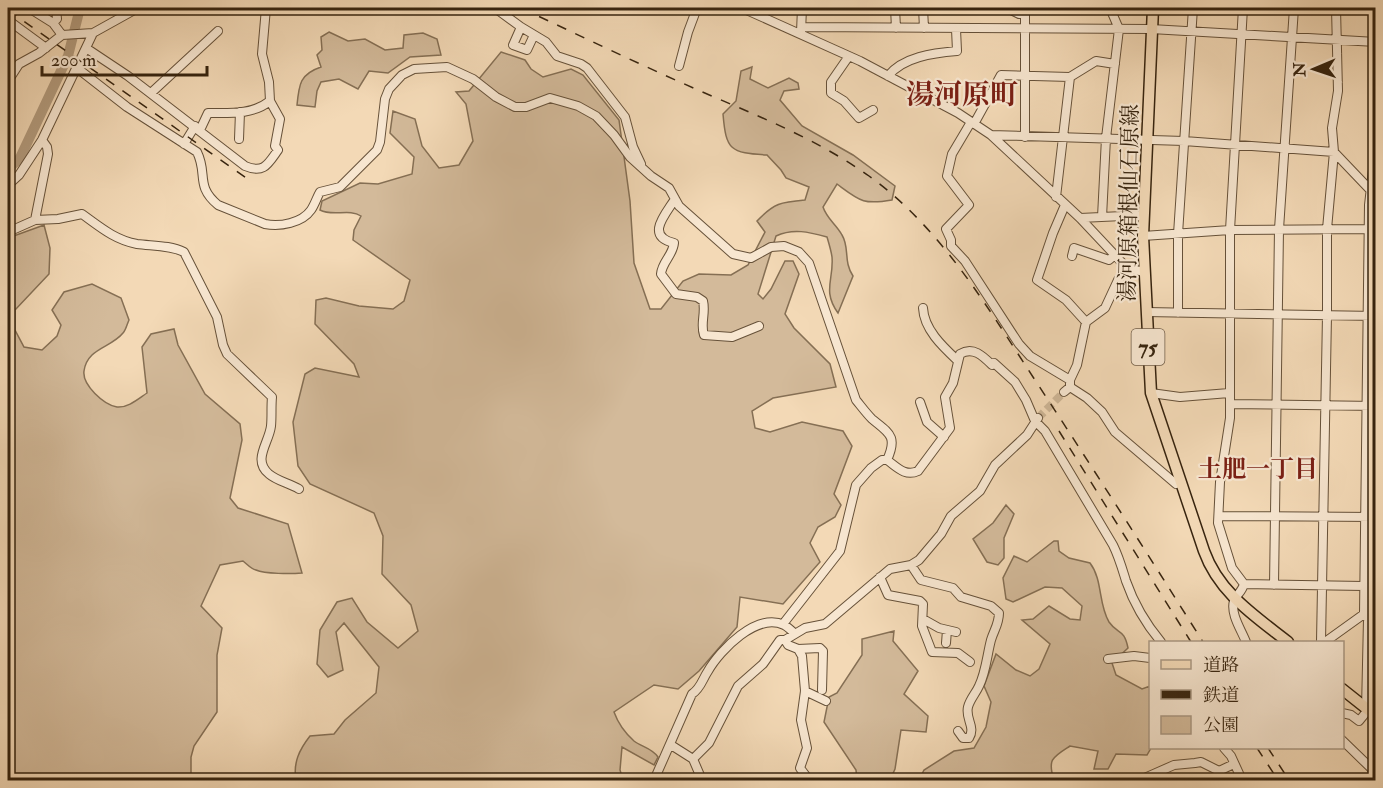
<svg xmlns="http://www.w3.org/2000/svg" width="1383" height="788" viewBox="0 0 1383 788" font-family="'IM FELL Double Pica','Noto Serif JP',serif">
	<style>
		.green { fill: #d3ba9a; stroke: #856f54; stroke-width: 1.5 }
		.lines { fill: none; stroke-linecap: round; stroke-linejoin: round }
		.river { stroke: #b39b7d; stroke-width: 10 }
		.minor-tunnel { stroke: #cdb595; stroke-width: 8; stroke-dasharray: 8 4; stroke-linecap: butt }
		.minor-casing { stroke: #665139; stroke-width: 10 }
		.major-casing { stroke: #37240f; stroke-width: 13 }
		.minor { stroke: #f7e6d0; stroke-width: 8 }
		.major { stroke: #f3d9b6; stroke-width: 10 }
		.rail { stroke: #37240f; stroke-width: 1.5; stroke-dasharray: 10 10; stroke-linecap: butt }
		.labels { text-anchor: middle; stroke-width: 4.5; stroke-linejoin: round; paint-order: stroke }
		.shield { fill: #f7e6d0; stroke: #715e49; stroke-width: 1.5 }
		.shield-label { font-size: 21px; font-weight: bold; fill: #37240f }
		.street-label { font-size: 22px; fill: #37240f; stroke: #f7e6d0 }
		.neighbourhood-label { font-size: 24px; font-weight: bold; fill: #7a1f14; stroke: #f7e6d0 }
		.district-label { font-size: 28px; font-weight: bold; fill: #7a1f14; stroke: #f7e6d0 }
	</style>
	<rect width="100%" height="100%" fill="#f3d9b6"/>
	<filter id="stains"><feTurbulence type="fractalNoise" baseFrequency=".00333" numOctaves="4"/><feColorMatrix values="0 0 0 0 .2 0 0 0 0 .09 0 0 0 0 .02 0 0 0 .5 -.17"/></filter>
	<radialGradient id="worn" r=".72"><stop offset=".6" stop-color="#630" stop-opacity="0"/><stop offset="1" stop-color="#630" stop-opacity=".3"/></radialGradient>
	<path class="green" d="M329,32l19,9 17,-2 20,11 18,-2 1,-13 19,-2 14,6 4,16 -31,2 -22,16 -19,-2 -11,18 -19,-10 -18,3 -4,9 -2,16 -18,-2c2,-21 3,-31 24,-38l-4,-12 5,-5 -1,-13z
		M501,52l24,8 6,9 12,8 28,-8 12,6 36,45 11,81 4,62 16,46h11l22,-28 16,-7 32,1 17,-10 17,-33 -8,-11c17,-18 24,-19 48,-21l4,-13 -23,-9 -5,-8 -14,-15c-37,-2 -41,-5 -44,-41l13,-13 5,-30 11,-4 -2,12 18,9 21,-10 9,5 1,6 -15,2 -4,9 22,26 51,29 42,31 -3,14c-29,5 -32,1 -55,-16l-14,23c4,12 13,17 19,28 8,13 1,26 11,41l-15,37c-16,-22 -4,-34 -6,-56 -1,-7 -3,-13 -5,-20 -18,-5 -34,-9 -51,-1l-18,58 5,5 8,-10 14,-28h8l6,13 -14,40 9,14 36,36 6,23 -63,11 -21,13 3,17 15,4 32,-10 41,9 9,15 -18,48 7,11 -6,12 -17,10 -8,16 10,19 -37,42 -43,-7 -3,30 -38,44 -21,18 -24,-4 -40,27c4,11 11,21 20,29 8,6 18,7 24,16l-4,8 -32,-18 -2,23 3,10h-327c-3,-17 3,-30 14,-44l24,-2 11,-14 31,-27 3,-26 -35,-44 -8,9 7,38 -15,7 -11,-13 3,-34 17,-28 15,-4 15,24 31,26 20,-17 -7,-26 -29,-31 1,-38 -9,-23 -64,-29 -12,-18 -5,-44 12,-48 10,-6 44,9 -5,-13 -39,-40 1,-24 10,-2 33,8 34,3 11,-8 6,-21 -57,-40 1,-10 7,-14c-12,-8 -28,1 -41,-6l2,-9 38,-18 18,1 34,-10 2,-17 -24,-24 3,-22 22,8 7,27 17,22 20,-3 14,-24 -7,-37 -10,-12 13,-1z
		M44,225l6,23 -1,26 -34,36v20l9,17 18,3 15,-14 4,-11 -9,-15 12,-18 28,-8 29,14 8,22c-2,4 -3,10 -6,13 -12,15 -36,15 -39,38 -2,14 20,34 33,36 11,1 21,-8 30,-14l-5,-46 9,-13 23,-5 4,16 27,49 35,30 2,16 -12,58 8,10 50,16 14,49c-11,1 -37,1 -46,-3 -5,-1 -9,-6 -13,-9l-23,4 -19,41 21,22 -5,27v57l-23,34 -3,11v23h-183v-542z
		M1006,505l8,9 -10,24v20l-6,7 -11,-3 -14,-23 20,-16z
		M1054,541h4l1,10 10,7 21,5c13,17 8,41 19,59 9,13 15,6 19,26l-16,15 4,12 26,14 8,-3 1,62 -4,7 -31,-1 -8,15h-14l4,-18 -28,-5c-17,11 -23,13 -16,34h-135l5,-10 30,-19 20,-3 12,-21 5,-25 -7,-16 12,-32 20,16 14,6 9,-7 11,-25 -28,-24 11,-1 16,-13 21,13 10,1 2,-14 -20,-18 -17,-1 -32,15 -7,-3 -3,-21 11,-22 13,6z
		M894,631l-1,10 25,30 -14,23 24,22 -2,16 -25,-2 -6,39 -5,11h-33l-1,-10 -32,-48 5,-25 8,-4 25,-38v-16z"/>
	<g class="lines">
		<path class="river" d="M8,169l12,-11 48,-102 12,-48"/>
		<path class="minor-tunnel" d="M1038,418l26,-26"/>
		<defs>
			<path id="minor" d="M29,8l24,15 9,12 31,-2
				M153,8h71
				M495,8l26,19 25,15 11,14 24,8 6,4 38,49 8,30 8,17
				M742,8l118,53 98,52 33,22 193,6 150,11 42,44
				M895,8l1,20
				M923,8l1,20
				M1007,8l12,6h6
				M1025,8v129
				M1243,8l-13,222v188l-10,64 -2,41 14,45 12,16
				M8,20l38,28
				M53,23l4,-4 -1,-11
				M521,27l-8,18 14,5 7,-15
				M802,27l349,2 225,13
				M801,32l1,-24
				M86,48l42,28 117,90c19,8 23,-2 33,-16l-3,-4 5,-27 -10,-18 -1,-19 -7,-28 4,-46
				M849,56l-18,26v11l13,8 15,17 14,-8
				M679,66l9,-34 9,-24
				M77,68l50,39 70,45c11,22 -2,34 21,53l47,19c15,3 37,-1 46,-14 4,-6 6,-13 9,-18l20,-5 37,-37 3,-8 5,-43 4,-10 13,-14 12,-6 33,-2 26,12 23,18 19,10h11l24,-9 28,8 18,10 18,19 16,22 21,19 18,12 10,18 54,48 18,4 20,-11 13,-1 15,6 10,11 47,137c5,6 10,13 16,19 17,14 26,17 15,41h-5l-11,8 -15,17 -16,66 -57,73
				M888,76c15,-19 45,-23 69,-25l-1,-22
				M8,81l11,-17 20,-11 23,-18
				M151,93l67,-62
				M971,122l-19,32 -5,22 22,29 -23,24 5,11v6l14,15 54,83 11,12 40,24
				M974,124l27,-49 69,2 26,-16 19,3
				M200,130l8,-17c22,0 44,2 62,-12
				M991,135l89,83 47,50 17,4
				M239,139l1,-27
				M184,144l11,-18
				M8,185l11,-10 23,-35 51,-107 45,-25
				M1056,197l14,-120
				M675,199c-10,16 -30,37 -1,44 -1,12 -12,19 -13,31l15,20 21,3 6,4c3,12 -3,23 1,34l28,2 27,-11
				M1102,217l4,-79 13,-109 -9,-21
				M1080,218l64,-3
				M35,220l23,-1 24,-5c18,13 33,26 55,30 15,2 33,1 47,8l33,65 6,28 4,9 45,43c-1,10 0,19 -1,29 -2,17 -19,34 -2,48 8,7 20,9 30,15
				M8,232l27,-12 13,-66 -1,-7 -5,-7
				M1143,236l87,-6 139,-1
				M1072,256l2,-8 35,12 6,-5
				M923,308c1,21 19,38 34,52
				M1146,312l230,4
				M1178,313v-79l15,-226
				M1086,322l19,-14 13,-28 9,-12
				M1070,387l17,11 15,14 13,20 61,52
				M1064,392l6,-5v-7l7,-15 9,-43 -20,-22 -29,-20 16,-47 12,-28
				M1151,393l29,4 49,-4
				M920,402l7,20 17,15
				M1230,404l146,2
				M887,460c10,7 18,17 31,11l32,-43 -5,-31 8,-14 7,-29c13,-8 23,2 32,11l2,-2 21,19 11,18 9,21 10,10 68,114c6,12 9,23 13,36 8,23 20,43 35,61
				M1219,516l157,1
				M911,565l10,15 32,8 8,9 30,9 8,7c0,11 -5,17 -8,27 -4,15 -5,32 -12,46 -3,7 -9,13 -11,21 -3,12 8,20 1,31h-6l-5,-7
				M880,577l8,18 32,6 3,3 -1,22 10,26 26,1 12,9
				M1244,584l120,2
				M1244,584c-2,8 -8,11 -10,17 -4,13 8,30 12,41
				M1274,585l5,-356 15,-221
				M923,619l16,9 17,4
				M785,640l3,5 10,4 4,7 3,35 -4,29 6,28 -7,20 9,12
				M1321,642l6,-327v-86l7,-77 -2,-24 6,-37 -2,-83
				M1325,642l39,-28h12
				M946,643l1,-13
				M798,649l22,-1 3,3 -1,39
				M1108,659l26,-3 16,2
				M805,691l21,10
				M1366,709l2,-90 -4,-5 5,-409 7,-62
				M1342,713l9,2 8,6 9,-11
				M1342,740l34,33
				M671,745l22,14
				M1224,748l7,8 11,24
				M652,780l3,-2 37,-84c9,-6 10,-14 16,-23 12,-21 49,-59 76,-46 4,2 8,6 11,9
				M702,780l-9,-21 16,-16 29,-57 25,-22 17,-24h5l20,-12 20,-4 65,-55 21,-4 8,-5 22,-26 10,-18 29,-25 15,-26 32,-30 11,-17
				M878,780l3,-1 8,1
				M1140,780l34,-15 21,-2 6,-1 18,9 15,-7"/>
			<path id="major" d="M1153,8l-10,228 8,157 53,158c15,42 51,65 84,91
				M1342,689l34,27"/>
		</defs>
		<use href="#minor" class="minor-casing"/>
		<use href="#major" class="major-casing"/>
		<use href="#minor" class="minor"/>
		<use href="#major" class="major"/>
		<path class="rail" d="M521,8c64,30 128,61 193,89 54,23 107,45 155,79 71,51 117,129 164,201 58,88 114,176 170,265
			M8,10l244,172
			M1059,431l132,211
			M1257,748l21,32
			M1268,748l21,32"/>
	</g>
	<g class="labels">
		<rect class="shield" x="1131.5" y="329" width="33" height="36" rx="4.5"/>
		<g class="shield-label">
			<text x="1148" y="354">75</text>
		</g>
		<g class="street-label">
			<text transform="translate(1128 203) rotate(-89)" y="8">湯河原箱根仙石原線</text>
		</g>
		<g class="neighbourhood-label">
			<text x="1258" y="477">土肥一丁目</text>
		</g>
		<g class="district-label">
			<text x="962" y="104">湯河原町</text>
		</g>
	</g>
	<rect width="1383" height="788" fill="none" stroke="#f3d9b6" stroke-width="30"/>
	<rect x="9" y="9" width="1365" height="770" fill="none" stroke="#37240f" stroke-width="3"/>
	<rect x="15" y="15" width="1353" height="758" fill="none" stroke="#37240f" stroke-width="1.5"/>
	<rect x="1149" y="641" width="195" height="108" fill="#f7e6d0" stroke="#aa9883" stroke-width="1.5"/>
	<rect x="1161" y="660" width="30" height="9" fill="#f3d9b6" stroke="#aa9883" stroke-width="1.5"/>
	<text x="1203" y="671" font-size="18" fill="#37240f">道路</text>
	<rect x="1161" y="690" width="30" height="9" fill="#37240f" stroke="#aa9883" stroke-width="1.5"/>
	<text x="1203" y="701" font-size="18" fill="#37240f">鉄道</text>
	<rect x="1161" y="716" width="30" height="18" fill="#d3ba9a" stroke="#aa9883" stroke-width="1.5"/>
	<text x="1203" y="731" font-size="18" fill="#37240f">公園</text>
	<g transform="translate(1314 69) rotate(268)" stroke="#f7e6d0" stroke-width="4.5" paint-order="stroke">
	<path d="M0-4.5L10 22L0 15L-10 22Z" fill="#37240f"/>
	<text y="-9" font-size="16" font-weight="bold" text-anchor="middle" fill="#37240f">N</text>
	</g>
	<path d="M42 66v9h165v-9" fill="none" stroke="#37240f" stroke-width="3"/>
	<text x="51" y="66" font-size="18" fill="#37240f" stroke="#f7e6d0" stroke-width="4.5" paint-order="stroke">200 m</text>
	<rect width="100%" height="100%" filter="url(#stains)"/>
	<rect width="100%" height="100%" fill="url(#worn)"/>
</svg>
